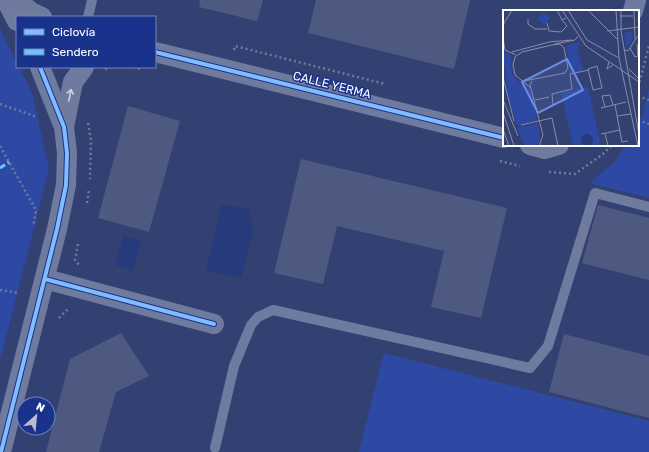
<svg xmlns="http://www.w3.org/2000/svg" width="649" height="452" viewBox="0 0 649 452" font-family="Rubik,sans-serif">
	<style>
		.green { fill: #2d49a3 }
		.water { fill: #273a7c }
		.building { fill: #4e5981 }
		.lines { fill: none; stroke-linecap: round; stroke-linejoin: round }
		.path { stroke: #6f7b9e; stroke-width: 2.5; stroke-dasharray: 2 3; stroke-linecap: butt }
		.service { stroke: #6f7b9e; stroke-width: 10 }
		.minor { stroke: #6f7b9e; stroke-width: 20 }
		.quiet { stroke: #70c2fc; stroke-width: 3; stroke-dasharray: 6 3; stroke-linecap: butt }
		.cycleway-casing { stroke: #19328c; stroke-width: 6 }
		.cycleway { stroke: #80bcff; stroke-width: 4 }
		.oneway { stroke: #cdd1dd }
		.labels { text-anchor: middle; stroke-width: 3; stroke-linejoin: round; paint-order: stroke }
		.street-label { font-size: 12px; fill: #fff; stroke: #19328c }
		.inset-road { fill: none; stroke: #858daa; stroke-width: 1 }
		.view { fill: #6c8ce6; fill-opacity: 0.15; stroke: #6c8ce6; stroke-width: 2 }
		.inset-edge { fill: none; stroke: #fff; stroke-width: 2 }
	</style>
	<rect width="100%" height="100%" fill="#334172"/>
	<path class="green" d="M0,30l17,33v4h2l13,26 17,75 -49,193z
		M649,88v110l-59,-15 26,-23 9,-15h13v-21l4,-7z
		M384,353l265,68v31h-290z"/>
	<path class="water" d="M222,204l28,6 3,22 -12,46 -35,-8z
		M123,236l18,5 -8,29 -18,-5z"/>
	<path class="building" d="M200,0h63l-6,21 -58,-14z
		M316,0h154l-16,69 -146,-36z
		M128,106l52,15 -31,111 -51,-14z
		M301,159l206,49 -26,110 -50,-11 13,-56 -107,-25 -14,58 -49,-11z
		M598,205l51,13v62l-67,-17z
		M121,333l28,43 -33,16 -17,60h-53l24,-93z
		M564,334l85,22v62l-100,-26z"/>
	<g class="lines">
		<path class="path" d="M234,50l1,-4 150,38
			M133,67l8,2
			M105,69l6,-2
			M638,87l11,-41
			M638,96l11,4
			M0,104l37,13
			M638,120l11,4
			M88,123l3,18 -1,38
			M0,146l36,64 -2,13 3,1
			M500,161l20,5
			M549,172l26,2 28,-20 9,-9
			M87,203l2,-13
			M78,244l-3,16 4,5
			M0,290l19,3
			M59,318l10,-10"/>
		<path class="service" d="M88,17l4,-17
			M215,448l19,-82 17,-41 7,-8 15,-7 257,58 18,-22 47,-153 54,14"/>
		<path class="minor" d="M6,0l11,21
			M17,0l14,12 11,5
			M633,11l3,-11
			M155,52l349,86
			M64,127l9,-45 11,-15
			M530,145l15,4 14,-4
			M45,279l169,45
			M1,452l56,-223 9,-44 1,-32 -3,-26 -24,-60"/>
		<path class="quiet" d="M0,168l9,-6"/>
		<defs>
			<path id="cycleway" d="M155,52l349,86
				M45,279l169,45
				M1,452l56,-223 9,-44 1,-32 -3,-26 -24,-60"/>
		</defs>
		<use href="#cycleway" class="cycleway-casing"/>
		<use href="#cycleway" class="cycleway"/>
	</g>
	<defs><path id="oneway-shaft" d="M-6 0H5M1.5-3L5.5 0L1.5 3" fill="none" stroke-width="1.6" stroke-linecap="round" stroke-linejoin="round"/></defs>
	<use class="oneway" href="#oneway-shaft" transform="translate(70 95) rotate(-79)"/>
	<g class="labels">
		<g class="street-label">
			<text transform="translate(332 85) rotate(14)" y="4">CALLE YERMA</text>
		</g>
	</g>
	<g transform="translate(503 10)">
		<rect width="136" height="136" fill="#334172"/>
		<path d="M40,2l7,6 -5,7 -8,-6zM129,22l1,7 -6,9 -3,-15zM75,32l4,3h-5l6,26 -13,3 1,-7 -5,-21zM0,42l7,2 2,19 5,7 15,12 5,28 -20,6 -10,-35zM85,77l13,59h-28l-12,-53zM35,113l2,17 -4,6h-11l-8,-18z" fill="#2d49a3"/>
		<path d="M78 130a6 6 0 1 1 12 0a6 6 0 1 1-12 0Z" fill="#273a7c"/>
		<path class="inset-road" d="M9,0l-9,15v13l2,12 11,5M54,0l5,10 4,-2M59,0l24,36 53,36M65,0l19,30 32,18M85,0l29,29M113,0l3,48 19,88M118,0v21l18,104M131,0l1,29M117,6h13M25,9v5l7,5h12M44,13l2,8 12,1 6,-6 -5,-6M104,21l32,-4M52,34l20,-4 3,-4M127,38l5,9 3,-1 -1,-12M122,40l3,1 11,-17M9,42l37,-10 23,-2M106,52l-2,7 6,-4M94,56l5,22 -9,2 -5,-21zM126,59l10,10M0,67l11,44M21,71l41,-8 3,-5 -4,-20M29,71l-2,4 13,50 -4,11M28,78l-16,-13 -2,-10 2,-8 7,-5 30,-7 8,-1 4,4M0,90l15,36M32,90l14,-3M50,95l-1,-11 20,-5 -2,-15 19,-4M112,95l7,37 6,-1M102,97l-3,-11 8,-1 3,10M98,98l25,-6M0,102l11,34M114,106l14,-2M18,115l31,-7 6,28M0,119l6,17M102,123l3,13M98,124l19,-4"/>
		<path class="view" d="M64,49l16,31 -45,23 -16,-31z"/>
		<rect width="136" height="136" class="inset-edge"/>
	</g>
	<rect x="16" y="16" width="140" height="52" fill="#19328c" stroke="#7584ba"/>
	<rect x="24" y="29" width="20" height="6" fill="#80bcff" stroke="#7584ba"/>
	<text x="52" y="36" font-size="12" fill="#ffffff">Ciclovía</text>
	<rect x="24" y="49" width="20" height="6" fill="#70c2fc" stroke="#7584ba"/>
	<text x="52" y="56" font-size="12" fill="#ffffff">Sendero</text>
	<g transform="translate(36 416) rotate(27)"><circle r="19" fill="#19328c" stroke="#7584ba"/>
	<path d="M0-3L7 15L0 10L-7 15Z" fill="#b8bcce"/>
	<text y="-6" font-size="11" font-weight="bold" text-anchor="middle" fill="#ffffff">N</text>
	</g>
</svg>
